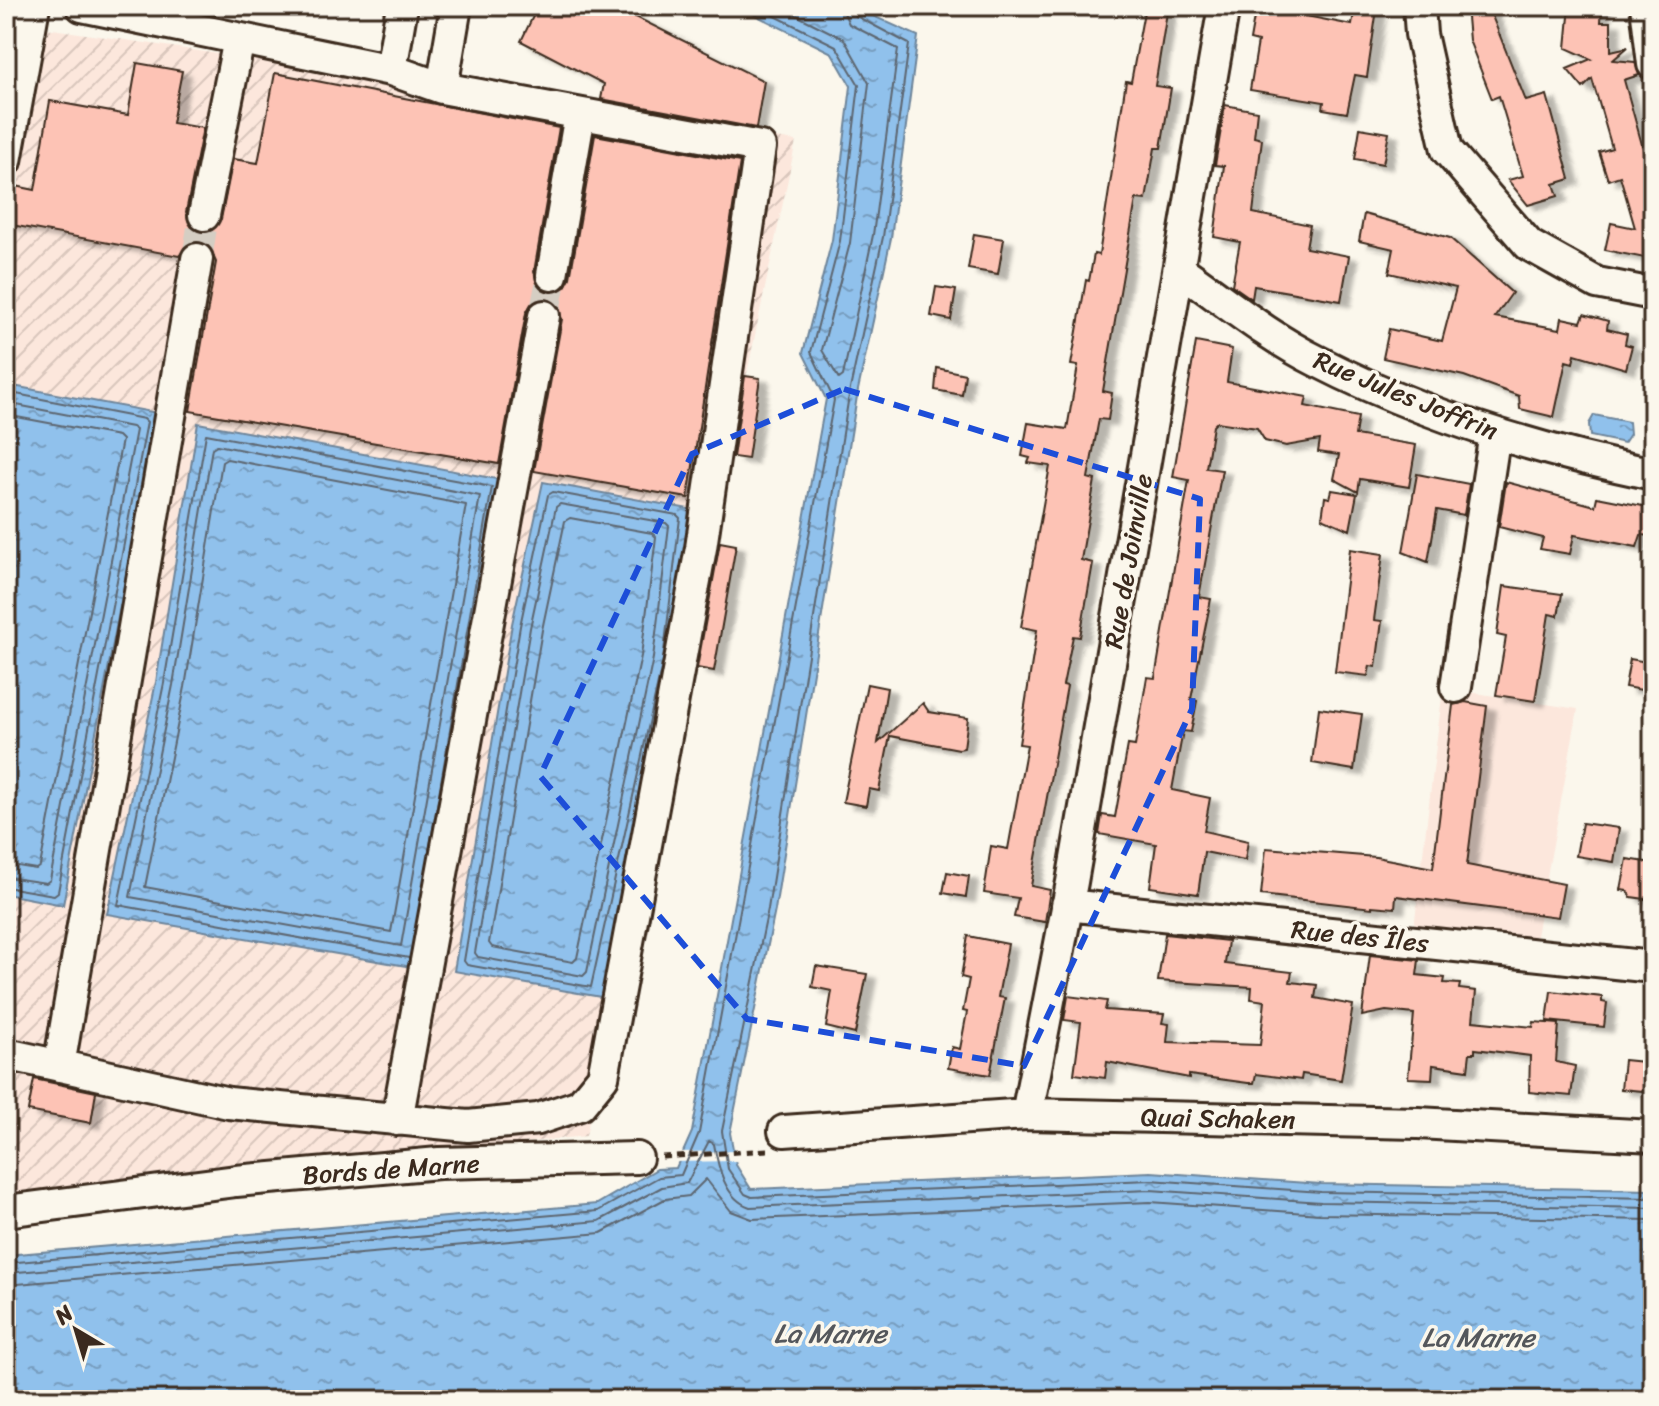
<svg xmlns="http://www.w3.org/2000/svg" width="1659" height="1406" viewBox="0 0 1659 1406" font-family="Sriracha,sans-serif">
	<style>
		.built { fill: #fce7dc }
		.industrial { fill: url(#industrial-furrows) }
		.water { fill: url(#water-ripples); stroke: #6e859a; stroke-width: 2 }
		.pier { fill: #fbf7ec }
		.lines { fill: none; stroke-linecap: round; stroke-linejoin: round }
		.shore { stroke: #5d6670; stroke-width: 2 }
		.building { fill: #fdc3b5; stroke: #3b2a1e; stroke-width: 2; filter: url(#shadow) }
		.minor-tunnel { stroke: #d5cec3; stroke-width: 30; stroke-dasharray: 30 15; stroke-linecap: butt }
		.minor-casing { stroke: #3b2a1e; stroke-width: 36 }
		.path { stroke: #3b2a1e; stroke-width: 5; stroke-dasharray: 8 6; stroke-linecap: butt }
		.minor { stroke: #fbf7ec; stroke-width: 30 }
		.marked { fill: none; stroke: #1d4ed8; stroke-width: 6; stroke-dasharray: 16 10; stroke-linejoin: round }
		.labels { text-anchor: middle; stroke-width: 7; stroke-linejoin: round; paint-order: stroke }
		.street-label { font-size: 26px; fill: #3b2a1e; stroke: #fbf7ec }
		.water-label { font-size: 28px; font-style: italic; fill: #54575c; stroke: #fbf7ec }
	</style>
	<defs>
		<pattern id="industrial-furrows" width="10" height="10" patternUnits="userSpaceOnUse" patternTransform="scale(2)"><rect width="10" height="10" fill="#fce7dc"/><path d="M-1 1l2-2M0 10L10 0M9 11l2-2" fill="none" stroke="#d9c6bc"/></pattern>
		<pattern id="water-ripples" width="26" height="14" patternUnits="userSpaceOnUse" patternTransform="scale(2)"><rect width="26" height="14" fill="#90c1ec"/><path d="M2 4q2-2 4 0t4 0M15 11q2-2 4 0t4 0" fill="none" stroke="#779dbf"/></pattern>
		<filter id="shadow"><feDropShadow dx="9" dy="5" stdDeviation="2" flood-color="#0004"/></filter>
	</defs>
	<rect width="100%" height="100%" fill="#fbf7ec"/>
	<filter id="ink" filterUnits="userSpaceOnUse"><feTurbulence type="fractalNoise" baseFrequency=".0125" numOctaves="2"/><feDisplacementMap in="SourceGraphic" scale="16" xChannelSelector="R" yChannelSelector="G"/><feConvolveMatrix kernelMatrix="1 2 1 2 8 2 1 2 1" color-interpolation-filters="sRGB"/></filter>
	<g filter="url(#ink)">
		<path class="built" d="M1443,688l135,21 -43,232 -121,-13z"/>
		<path class="industrial" d="M6,22l790,119 -210,995 -580,62z"/>
		<path class="water" d="M737,6h114l67,30 -27,202 -33,152 -83,520 -45,223 6,32 15,24 400,-17 170,12 332,6v210h-1647v-145l591,-51 60,-35 19,-1 16,-36 134,-733 -23,-46 29,-113 19,-154 -19,-33z
			M8,385l149,28 -94,492 -57,-11z
			M1594,415l35,7 1,12 -6,9 -34,-7 -1,-12z
			M198,423l304,57 -84,488 -311,-54 49,-232z
			M543,482l146,27 -18,152 -70,336 -147,-26 58,-347z"/>
		<path class="pier" d="M737,1151l2,10 -65,1 4,-10z"/>
		<g class="lines">
			<path class="shore" d="M778,6l66,33 25,44 -19,160 -28,107 17,29 4,-3 30,-141 25,-186 -49,-25 -8,-18
				M851,6l5,10 53,28 -26,193 -33,152 -82,520 -46,222 6,38 17,25 7,3 398,-17 171,12 332,6
				M6,392l138,27 3,3 -89,470 -4,3 -48,-8
				M6,403l126,24 4,3 -86,450 -4,3 -40,-6
				M6,415l112,21 4,4 -82,426 -4,3 -30,-5
				M217,445l263,51 -79,450 -271,-49 43,-212 39,-237z
				M227,459l239,46 -75,427 -246,-45 40,-200 37,-225z
				M553,492l124,23 3,3 -17,142 -72,327 -124,-22 -3,-4 56,-335 28,-131z
				M560,504l106,19 3,3 -16,132 -66,314 -4,4 -105,-19 -3,-4 55,-325 26,-121z
				M570,518l82,15 4,4 -15,119 -64,302 -4,4 -81,-15 -3,-4 53,-313 23,-109z
				M409,958l-291,-53 46,-222 42,-249 286,53 -63,365
				M6,1263l592,-52 61,-34 22,-2 18,-42 135,-733 -23,-48 29,-111 19,-156 -23,-39 -81,-40
				M6,1273l593,-52 63,-34 25,-4 22,-42 5,3c4,23 11,55 36,63l400,-17 171,12 332,6
				M6,1285l595,-52 64,-34 24,-3 17,-17 25,32 21,8 398,-17 170,12 333,6"/>
		</g>
		<path class="building" d="M538,6h76l150,75 -8,47 -155,-29 3,-15 -83,-43z
			M1145,6h23l-13,80 16,2 -10,60h-6l-9,52 -10,-1 -33,192 9,2 -4,27 -9,-1 -11,59 7,2 -14,80 12,3 -13,74 -7,-1 -10,49 4,1 -36,200 19,4 -5,32 -31,-5 4,-19 -34,-5 7,-47 17,3 19,-104 -8,-1 18,-114 -16,-3 29,-161 -22,-3 2,-5 -8,-2 6,-33 39,6 11,-63 -7,-1 15,-85 3,1 5,-27 5,1 27,-174 5,1z
			M1256,6l96,19 3,-19 22,3 -10,68 -12,-2 -8,38 -24,-4 1,-7 -74,-12 8,-48 -8,-2z
			M1466,6h22l38,95 21,-6 23,84 -16,5 4,12 -30,9 -20,-25 15,-4 -24,-80 -7,3 -23,-59z
			M1570,6h32l-1,16h10v29l17,-4 -15,13 22,2 4,13 -15,5 29,104v85h-5l-3,-11 -40,-8 6,-27 24,5 -15,-52 -12,4 -9,-28 13,-4 -20,-69 -9,9 -16,-19 24,-10 -25,-11z
			M137,63l45,8 -10,52 31,5 -17,84 6,16 9,5 9,-1 11,-13 12,-60 25,4 17,-90 284,55 -25,144 6,16 10,5 15,-6 5,-9 25,-143 145,27 -52,336 -154,-27 28,-152 -6,-16 -10,-5 -15,6 -5,9 -27,151 -309,-53 26,-149 -7,-16 -17,-4 -13,14 -173,-32v-40l29,6 15,-89 78,14z
			M1225,105l32,6 -3,26 8,2 -9,74 57,12 -4,23 43,8 -8,45 -87,-15 -2,13 -20,-14 8,-43 -26,-5 10,-71 -9,-1z
			M1360,128l29,5 -6,31 -28,-5z
			M1364,214l86,24 62,55 -17,24 65,12 2,-11 19,4 3,-8 24,7 -1,8 20,5 -2,10 7,2 -6,23 -51,-15 -2,9 -7,-2 -12,56 -34,-8 -1,-13 -55,-20 -81,-18 6,-29 53,12 14,-53 -67,-15 5,-24 -35,-8z
			M974,234l30,5 -6,35 -30,-5z
			M936,287l20,3 -5,30 -20,-4z
			M1196,342l36,7 -5,33 80,15 -2,9 53,11 -3,18 61,10 -7,42 -49,-8 -2,13 -24,-13 5,-24 -21,-3 2,-12 -34,6 -21,-5 -8,-13 -40,-6 -4,4 -7,42 16,2 -23,127 12,2 -20,100 6,2 -6,31 -8,-1 -11,59 38,8 -6,33 44,10 -3,19 -41,-8 -6,42 -48,-7 6,-43 -57,-10 3,-19 13,2 13,-72 7,1 12,-69 8,1 34,-198 -16,-3z
			M937,368l28,6 -3,21 -27,-5z
			M745,376l15,2 -12,81 -15,-2z
			M1417,474l52,10 -5,31 -27,-5 -9,52 -25,-10z
			M1506,482l89,24 2,-9 56,11v28l-12,-1 -4,12 -63,-12 -4,19 -30,-5 3,-11 -44,-11z
			M1332,490l25,4 -7,36 -28,-12 3,-21 5,1z
			M720,542l16,3 -22,126 -17,-3z
			M1350,549l33,5 -9,66 8,1 -6,46 -6,-1 -2,10 -33,-4z
			M1504,586l58,8 -4,22 -9,-2 -14,87 -39,-6 10,-58 -9,-2z
			M1630,659l23,4v29l-28,-5z
			M867,684l20,4 -9,55 45,-40 6,9 39,6 -4,30 -5,1 -69,-13 -11,55 -10,-2 -3,17 -23,-4z
			M1465,702l22,4 -20,159 97,19 -6,33 -162,-21 -1,12 -23,-2v2l-111,-13 5,-47 110,9 57,11 20,-163z
			M1319,708l43,6 -8,56 -42,-7z
			M1582,823l37,5 -5,34 -38,-6z
			M1627,859l26,4v37l-22,-3 -4,-6 -6,-1z
			M947,872l22,4 -3,21 -23,-4z
			M1165,934l63,7 -3,23 67,8 -2,10 27,3 -2,13 38,7 -12,75 -39,-6 -1,6 -45,-6 -2,9h-6l-59,-8v3l-82,-16 -2,16 -31,-4 7,-52 -17,-2 4,-24 39,5 -2,9 59,4 -2,9 7,1 -2,18 93,3 5,-44 -14,-2 1,-12 -94,-6z
			M968,936l40,8 -10,53 7,1 -15,77 -42,-7 4,-21 8,2 7,-37 -4,-1 6,-32 -8,-2z
			M1370,955l49,5 -2,15 28,3 -1,5 16,1 -1,5 17,2 -3,30 60,6 1,-5 25,2 -3,38 19,4 -4,30 -42,-4 1,-36 -55,-7v4h-5l-2,17 -35,-5 -1,14 -24,-1 6,-64 -28,-3 -24,5z
			M816,966l51,8 -12,60 -29,-7 6,-36 -20,-4z
			M1551,991l51,6v5l5,1 -3,24 -57,-6z
			M1624,1060l29,3v29l-32,-3z
			M34,1079l62,13 -5,31 -63,-12z"/>
		<g class="lines">
			<path class="minor-tunnel" d="M197,259l7,-44
				M544,316l8,-41"/>
			<defs>
				<path id="minor" d="M1419,6l2,28 26,116 82,95 68,38 56,11
					M1646,6l7,58
					M391,70l11,-64
					M442,88l14,-82
					M6,161l28,-155
					M204,215l35,-176
					M1179,269c46,32 88,67 138,92 105,54 220,89 336,113
					M552,275l28,-161
					M1456,687l39,-254
					M1067,905l586,62
					M6,1054l223,49 239,23 70,-7 42,-14 23,-28 98,-529 59,-401 -318,-59 -51,-18 -309,-64
					M59,1066l138,-807
					M1027,1114l45,-232 152,-876
					M397,1120l147,-804
					M784,1131l243,-17 391,9 235,13
					M6,1211l230,-30 203,-18 198,-5"/>
			</defs>
			<use href="#minor" class="minor-casing"/>
			<path class="path" d="M662,1157l106,-7"/>
			<use href="#minor" class="minor"/>
		</g>
	</g>
	<path class="marked" d="M844,389l356,110 -8,210 -168,357 -277,-47 -207,-243 152,-322z"/>
	<g class="labels">
		<g class="street-label">
			<text transform="translate(1406 395) rotate(22)" y="9">Rue Jules Joffrin</text>
			<text transform="translate(1128 561) rotate(-80)" y="9">Rue de Joinville</text>
			<text transform="translate(1360 936) rotate(6)" y="9">Rue des Îles</text>
			<text transform="translate(1218 1118) rotate(1)" y="9">Quai Schaken</text>
			<text transform="translate(391 1169) rotate(-4)" y="9">Bords de Marne</text>
		</g>
		<g class="water-label">
			<text x="830" y="1343">La Marne</text>
			<text x="1478" y="1347">La Marne</text>
		</g>
	</g>
	<rect width="1659" height="1406" fill="none" stroke="#fbf7ec" stroke-width="32"/>
	<rect x="16" y="16" width="1627" height="1374" fill="none" stroke="#3b2a1e" stroke-width="3" filter="url(#ink)"/>
	<g transform="translate(76 1330) rotate(322)" stroke="#fbf7ec" stroke-width="6" paint-order="stroke">
	<path d="M0-6L14 30L0 20L-14 30Z" fill="#3b2a1e"/>
	<text y="-12" font-size="22" font-weight="bold" text-anchor="middle" fill="#3b2a1e">N</text>
	</g>
</svg>
